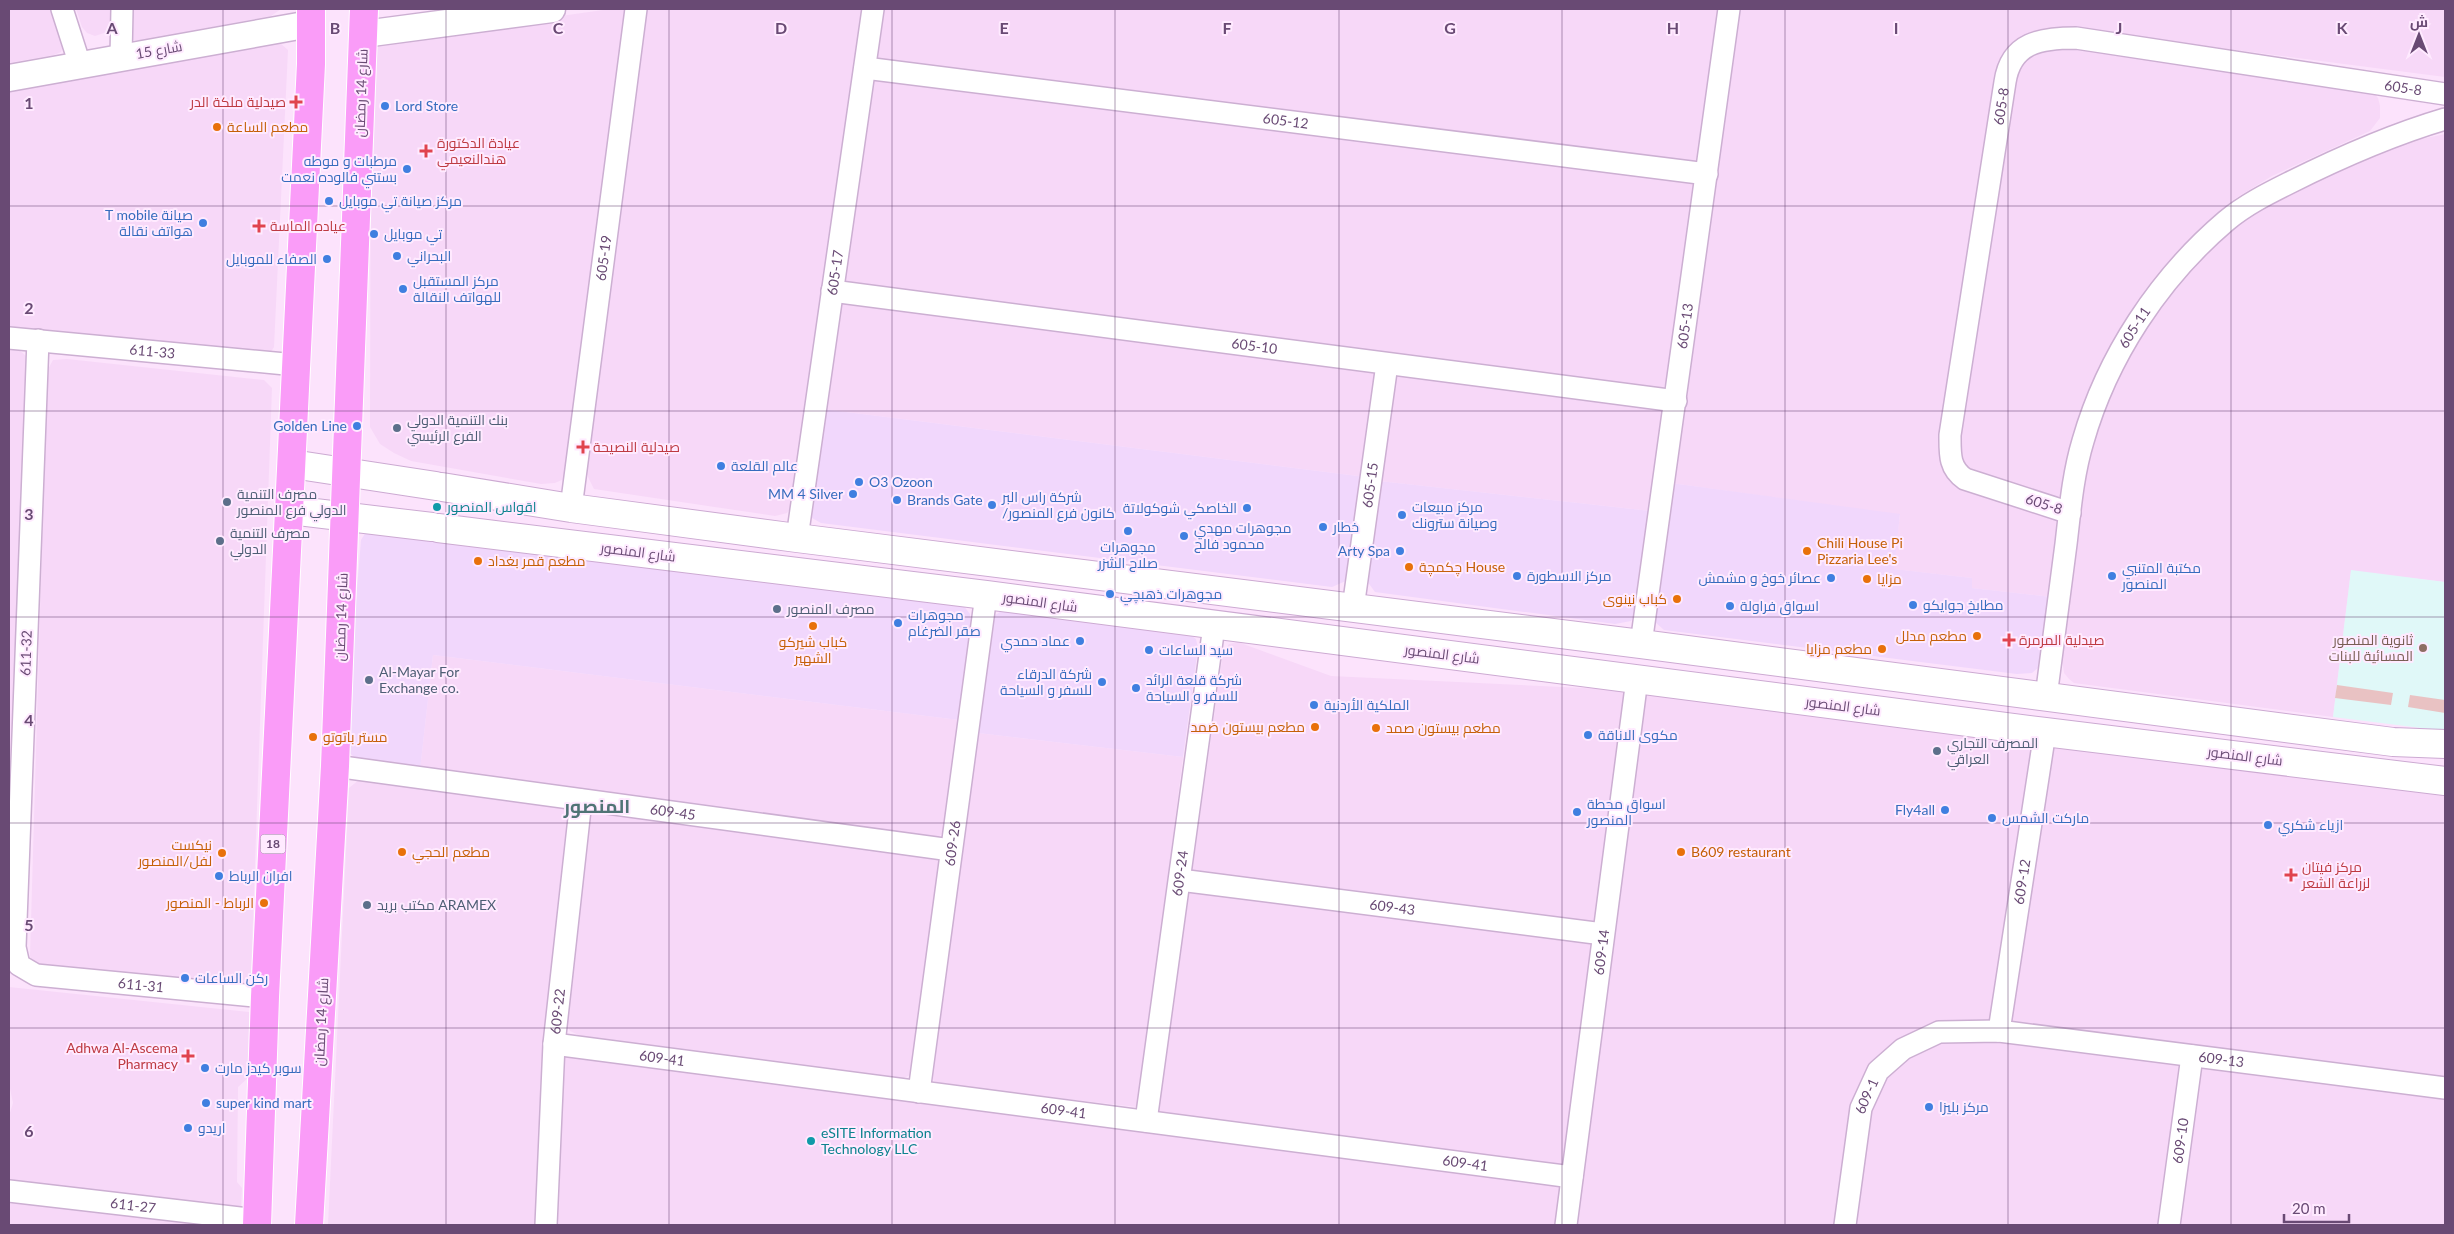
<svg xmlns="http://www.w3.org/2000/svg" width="2454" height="1234" viewBox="0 0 2454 1234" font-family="Lato,Cairo,sans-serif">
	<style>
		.residential { fill: #f7d8f8 }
		.commercial { fill: #f1d7fc }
		.education { fill: #e0f8f8 }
		.green { fill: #e9c2c3 }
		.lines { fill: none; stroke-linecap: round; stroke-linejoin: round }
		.minor-casing { stroke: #ccafd2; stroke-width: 24 }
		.tertiary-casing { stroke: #ccafd2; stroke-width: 29 }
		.secondary-casing { stroke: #ccaad2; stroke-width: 30 }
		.primary-casing { stroke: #fff; stroke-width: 30 }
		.minor { stroke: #fff; stroke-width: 21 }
		.tertiary { stroke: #fff; stroke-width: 26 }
		.secondary { stroke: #fff; stroke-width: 28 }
		.primary { stroke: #fa9cf8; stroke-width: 28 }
		.grid { fill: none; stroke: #694a74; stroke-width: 1; stroke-opacity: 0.55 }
		.health-dot { fill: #e0444e; stroke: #ffeaff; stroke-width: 2 }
		.shop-dot { fill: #3f7fe0; stroke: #ffeaff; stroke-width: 2 }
		.food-dot { fill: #e8710a; stroke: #ffeaff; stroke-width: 2 }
		.service-dot { fill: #5c6f8a; stroke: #ffeaff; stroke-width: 2 }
		.culture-dot { fill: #0f9aa8; stroke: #ffeaff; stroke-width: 2 }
		.education-dot { fill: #8d6e63; stroke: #ffeaff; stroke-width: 2 }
		.labels { text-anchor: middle; stroke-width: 4; stroke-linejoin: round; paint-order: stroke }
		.shield { fill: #ffeaff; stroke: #967a9e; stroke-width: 1 }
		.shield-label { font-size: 12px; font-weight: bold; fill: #694a74 }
		.street-label { font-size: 14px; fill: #694a74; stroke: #ffeaff }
		.health-label { font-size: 14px; fill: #be3a42; stroke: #ffeaff; text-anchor: start }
		.shop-label { font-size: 14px; fill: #366cbe; stroke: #ffeaff; text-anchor: start }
		.food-label { font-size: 14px; fill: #c56008; stroke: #ffeaff; text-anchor: start }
		.service-label { font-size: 14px; fill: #4e5e75; stroke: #ffeaff; text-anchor: start }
		.culture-label { font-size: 14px; fill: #0d838f; stroke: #ffeaff; text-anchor: start }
		.education-label { font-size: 14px; fill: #785e54; stroke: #ffeaff; text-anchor: end }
		.district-label { font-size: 19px; font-weight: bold; fill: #507476; stroke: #ffeaff }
		.grid-label { font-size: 16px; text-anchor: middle; font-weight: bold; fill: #694a74; stroke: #ffeaff; stroke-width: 4; stroke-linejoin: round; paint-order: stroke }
	</style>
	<rect width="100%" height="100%" fill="#fce3fc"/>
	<path class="residential" d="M9,9h42l12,37 -2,6 -7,3 -45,8z
		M76,9h36l-2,22 -15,5 -8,-3 -5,-6z
		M128,9h153l-10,7 -128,24h-11z
		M610,9h14l4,3 -62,466 -11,5 -14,1 -130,-23 -17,-8 -14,-9 -10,-17 1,-377 7,-8z
		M648,9h219l-73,495 -7,9 -12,3 -181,-27 -6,-12 -3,-14 58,-440z
		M878,9h844l-22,147 -6,6 -814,-102 -9,-4z
		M1739,9h706v68l-386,-50 -19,5 -31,20 -15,27 -5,30 -49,342 3,17 7,14 105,36 3,8 -6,71 -81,-9 1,-10 -79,-9 7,-54 -229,-32z
		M280,43l8,7 -14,297 -3,5 -262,-23v-241z
		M2052,44l318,45 8,9 2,8v12l-10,13 -98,45 -36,22 -35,31 -64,77 -34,53 -14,32 -27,105 -10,1 -79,-21 -12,-13 -2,-15 2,-34 54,-349z
		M876,80l816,102 3,7 -27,191 -5,8 -13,4 -804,-106 -7,-7 28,-193z
		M2445,134v448l-94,-11 -18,146 -259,-34 -5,-4 -5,-6 -2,-14 23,-178 10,-44 13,-37 18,-43 23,-38 38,-47 55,-52 104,-55 66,-24z
		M842,302l533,71 -9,104 -544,-68 14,-103z
		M9,348l9,1 8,7 -17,604z
		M67,359l197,21 8,8 -21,588 -4,9 -212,-19 -5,-10 17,-585 6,-11z
		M1406,375l251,31 6,4 -12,101 -272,-30 15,-100 4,-5z
		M1238,642l93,34 296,14 818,106v429h-2117l21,-437 11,-9 200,24 6,5 3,9 -23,228 610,84 67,-476 6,-9z
		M433,655l526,65 -15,112 -7,6 -517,-68z
		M978,733l205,24 -43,342 -3,8 -193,-22 -10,-4 -4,-8z
		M591,811l350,47 -27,207 -4,10 -8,4 -319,-42 -13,-6 -5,-9z
		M9,987l240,25v65l-11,10 -1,95 5,6 -1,20 -232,-27v-65l4,-13 -4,-19z
		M24,1201l210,24h-225v-21z"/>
	<path class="commercial" d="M822,409l544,68 -18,103 -16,7 -511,-64 -9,-5 -5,-9z
		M1379,481l272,30 -14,100 -6,10 -16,3 -240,-32 -8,-11z
		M1671,483l229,31 -6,55 78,9v10l80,9 -8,60 -5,10 -7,6 -15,1 -353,-44 -9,-8 -2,-13z
		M376,530l587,75 7,9 1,9 -12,97 -526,-65 -13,115 -53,-7 -14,-7 -9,-8 17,-208 5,-8z
		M1003,610l186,24 7,5 2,9 -15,109 -205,-24 16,-117z"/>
	<path class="education" d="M2351,570l94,12v149l-112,-14z"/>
	<path class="green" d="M2337,685l56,8 -2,12 -56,-7z
		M2410,695l35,5v13l-37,-6z"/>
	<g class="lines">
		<defs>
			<g id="minor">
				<path d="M62,9l18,56"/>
				<path d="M121,57l1,-48"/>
				<path id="s1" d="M865,68l842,106"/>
				<path id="s2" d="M832,291l844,110"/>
				<path id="s3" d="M9,338l287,27"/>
				<path id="s4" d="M38,340l-23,607 4,18 17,10 229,22"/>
				<path id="s5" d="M571,508l65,-499"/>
				<path id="s6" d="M2070,513l-105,-34c-16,-11 -15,-25 -15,-44l55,-353c6,-40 36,-44 71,-44l369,56"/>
				<path id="s7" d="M797,538l76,-529"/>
				<path id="s8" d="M1353,608l34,-244"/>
				<path id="s9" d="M1641,644l88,-635"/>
				<path id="s10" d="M2046,697c7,-51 13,-102 20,-153 4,-34 7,-70 17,-103 24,-84 76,-163 143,-220 19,-16 41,-27 63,-38 50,-25 102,-48 156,-64"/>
				<path id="s11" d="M335,766l616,84"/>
				<path id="s12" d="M1180,880l423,54"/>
				<path id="s13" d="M1999,1031l46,-299"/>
				<path id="s14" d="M554,1044l1018,133"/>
				<path id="s15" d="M919,1092l67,-497"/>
				<path id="s16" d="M1146,1121l68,-495"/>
				<path id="s17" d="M9,1191l249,29"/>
				<path id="s18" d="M546,1225l8,-181 27,-244"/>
				<path id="s19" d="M1566,1225l71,-546"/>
				<path id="s20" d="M1845,1225l16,-117 17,-37 25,-22 36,-17 60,-1 446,57"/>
				<path id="s21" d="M2169,1225l23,-169"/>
			</g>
			<path id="tertiary" d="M364,34l188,-25
				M9,78l301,-54"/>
			<path id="secondary" d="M292,464l144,22
				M442,487l129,21 226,30 844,106 752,98 52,2
				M290,510l142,17
				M438,528l548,67 1059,137 400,49"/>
			<path id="primary" d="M257,1225l8,-228 46,-933v-55
				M309,1225l26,-459 29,-757"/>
		</defs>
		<use href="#minor" class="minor-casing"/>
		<use href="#tertiary" class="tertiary-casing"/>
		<use href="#secondary" class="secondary-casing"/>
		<use href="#primary" class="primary-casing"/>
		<use href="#minor" class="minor"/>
		<use href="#tertiary" class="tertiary"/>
		<use href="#secondary" class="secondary"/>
		<use href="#primary" class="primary"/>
	</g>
	<path class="grid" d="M223,9v1216M446,9v1216M669,9v1216M892,9v1216M1115,9v1216M1339,9v1216M1562,9v1216M1785,9v1216M2008,9v1216M2231,9v1216M9,206h2436M9,411h2436M9,617h2436M9,823h2436M9,1028h2436"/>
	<g class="health-dot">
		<path d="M293.5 94.5h5v5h5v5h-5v5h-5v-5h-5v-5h5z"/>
		<path d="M423.5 143.5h5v5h5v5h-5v5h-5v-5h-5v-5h5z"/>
		<path d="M256.5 218.5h5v5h5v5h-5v5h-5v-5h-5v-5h5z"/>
		<path d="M580.5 439.5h5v5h5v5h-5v5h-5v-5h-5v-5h5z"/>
		<path d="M2006.5 632.5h5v5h5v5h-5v5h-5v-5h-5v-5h5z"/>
		<path d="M2288.5 867.5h5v5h5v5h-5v5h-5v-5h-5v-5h5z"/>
		<path d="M185.5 1048.5h5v5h5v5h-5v5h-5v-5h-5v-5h5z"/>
	</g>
	<g class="shop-dot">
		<circle cx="385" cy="106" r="5"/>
		<circle cx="407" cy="169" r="5"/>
		<circle cx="329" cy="201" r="5"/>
		<circle cx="203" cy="223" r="5"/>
		<circle cx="374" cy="234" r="5"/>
		<circle cx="397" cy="256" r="5"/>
		<circle cx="327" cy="259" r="5"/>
		<circle cx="403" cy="289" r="5"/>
		<circle cx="357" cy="426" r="5"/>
		<circle cx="721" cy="466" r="5"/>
		<circle cx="859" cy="482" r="5"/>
		<circle cx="853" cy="494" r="5"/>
		<circle cx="897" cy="500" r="5"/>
		<circle cx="992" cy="505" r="5"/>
		<circle cx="1247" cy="508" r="5"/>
		<circle cx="1402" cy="515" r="5"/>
		<circle cx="1323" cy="527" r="5"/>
		<circle cx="1128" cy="531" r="5"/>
		<circle cx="1184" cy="536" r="5"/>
		<circle cx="1400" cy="551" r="5"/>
		<circle cx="1517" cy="576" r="5"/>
		<circle cx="2112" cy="576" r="5"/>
		<circle cx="1831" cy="578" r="5"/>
		<circle cx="1110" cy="594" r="5"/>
		<circle cx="1913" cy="605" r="5"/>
		<circle cx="1730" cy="606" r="5"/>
		<circle cx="898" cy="623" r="5"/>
		<circle cx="1080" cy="641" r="5"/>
		<circle cx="1149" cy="650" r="5"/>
		<circle cx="1102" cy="682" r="5"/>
		<circle cx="1136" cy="688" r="5"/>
		<circle cx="1314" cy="705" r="5"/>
		<circle cx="1588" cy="735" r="5"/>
		<circle cx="1945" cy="810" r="5"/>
		<circle cx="1577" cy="812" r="5"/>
		<circle cx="1992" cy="818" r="5"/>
		<circle cx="2268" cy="825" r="5"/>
		<circle cx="219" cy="876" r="5"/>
		<circle cx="185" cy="978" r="5"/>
		<circle cx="205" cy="1068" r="5"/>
		<circle cx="206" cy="1103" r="5"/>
		<circle cx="1929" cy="1107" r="5"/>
		<circle cx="188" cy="1128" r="5"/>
	</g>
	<g class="food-dot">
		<circle cx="217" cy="127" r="5"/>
		<circle cx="1807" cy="551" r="5"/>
		<circle cx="478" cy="561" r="5"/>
		<circle cx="1409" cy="567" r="5"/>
		<circle cx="1867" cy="579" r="5"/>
		<circle cx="1677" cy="599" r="5"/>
		<circle cx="813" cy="626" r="5"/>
		<circle cx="1977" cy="636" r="5"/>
		<circle cx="1882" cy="649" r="5"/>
		<circle cx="1315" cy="727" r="5"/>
		<circle cx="1376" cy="728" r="5"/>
		<circle cx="313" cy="737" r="5"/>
		<circle cx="402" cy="852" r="5"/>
		<circle cx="1681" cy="852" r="5"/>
		<circle cx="222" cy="853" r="5"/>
		<circle cx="264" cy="903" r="5"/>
	</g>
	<g class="service-dot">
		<circle cx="397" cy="428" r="5"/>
		<circle cx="227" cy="502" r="5"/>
		<circle cx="220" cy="541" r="5"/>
		<circle cx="777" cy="609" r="5"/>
		<circle cx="369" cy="680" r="5"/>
		<circle cx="1937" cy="751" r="5"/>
		<circle cx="367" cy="905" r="5"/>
	</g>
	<g class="culture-dot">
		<circle cx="437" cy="507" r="5"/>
		<circle cx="811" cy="1141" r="5"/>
	</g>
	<circle class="education-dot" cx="2423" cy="648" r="5"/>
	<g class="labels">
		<rect class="shield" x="260.5" y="834.5" width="25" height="19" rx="4"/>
		<g class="shield-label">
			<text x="273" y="848">18</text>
		</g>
		<g class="street-label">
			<text transform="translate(159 50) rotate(-10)" y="5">شارع 15</text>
			<text dy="5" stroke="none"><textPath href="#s6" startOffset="941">605-8</textPath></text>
			<text transform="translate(361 93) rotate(-88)" y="5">شارع 14 رمضان</text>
			<text dy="5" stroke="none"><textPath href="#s6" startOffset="492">605-8</textPath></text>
			<text dy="5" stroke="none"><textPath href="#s1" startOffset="424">605-12</textPath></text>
			<text dy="5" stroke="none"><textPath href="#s5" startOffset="252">605-19</textPath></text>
			<text dy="5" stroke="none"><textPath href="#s7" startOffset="268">605-17</textPath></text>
			<text dy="5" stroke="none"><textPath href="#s9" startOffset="321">605-13</textPath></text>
			<text dy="5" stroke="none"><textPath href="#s10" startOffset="384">605-11</textPath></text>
			<text dy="5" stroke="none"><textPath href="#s2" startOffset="426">605-10</textPath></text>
			<text dy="5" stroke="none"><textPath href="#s3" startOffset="144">611-33</textPath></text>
			<text dy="5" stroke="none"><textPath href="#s8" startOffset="124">605-15</textPath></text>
			<text transform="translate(2044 504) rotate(18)" y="5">605-8</text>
			<text transform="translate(638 552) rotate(7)" y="5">شارع المنصور</text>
			<text transform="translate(1040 602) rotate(8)" y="5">شارع المنصور</text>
			<text transform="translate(341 617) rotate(-88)" y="5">شارع 14 رمضان</text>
			<text transform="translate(26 653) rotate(-88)" y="5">611-32</text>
			<text transform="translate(1442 654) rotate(7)" y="5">شارع المنصور</text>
			<text transform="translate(1843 706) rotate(7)" y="5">شارع المنصور</text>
			<text transform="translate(2245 756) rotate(7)" y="5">شارع المنصور</text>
			<text dy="5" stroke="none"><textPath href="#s11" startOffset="341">609-45</textPath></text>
			<text dy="5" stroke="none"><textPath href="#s15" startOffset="251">609-26</textPath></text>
			<text dy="5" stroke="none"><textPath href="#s16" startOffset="250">609-24</textPath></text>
			<text dy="5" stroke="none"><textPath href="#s13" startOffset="151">609-12</textPath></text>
			<text dy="5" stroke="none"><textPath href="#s12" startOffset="214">609-43</textPath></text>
			<text dy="5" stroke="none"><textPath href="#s19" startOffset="275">609-14</textPath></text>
			<text dy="5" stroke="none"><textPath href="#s4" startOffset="751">611-31</textPath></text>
			<text dy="5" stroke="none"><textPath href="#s18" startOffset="214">609-22</textPath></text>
			<text transform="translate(321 1022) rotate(-87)" y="5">شارع 14 رمضان</text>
			<text dy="5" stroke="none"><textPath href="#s14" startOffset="109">609-41</textPath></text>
			<text dy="5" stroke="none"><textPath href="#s20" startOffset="516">609-13</textPath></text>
			<text dy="5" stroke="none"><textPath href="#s20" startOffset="131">609-1</textPath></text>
			<text dy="5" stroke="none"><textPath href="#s14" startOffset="514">609-41</textPath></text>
			<text dy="5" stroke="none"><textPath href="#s21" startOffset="85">609-10</textPath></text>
			<text dy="5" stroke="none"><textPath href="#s14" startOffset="919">609-41</textPath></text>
			<text dy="5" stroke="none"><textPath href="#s17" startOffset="125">611-27</textPath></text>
		</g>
		<g class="health-label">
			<text x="286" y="107" text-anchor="end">صيدلية ملكة الدر</text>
			<text x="437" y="148">عيادة الدكتورة<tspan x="437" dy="16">هندالنعيمي</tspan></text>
			<text x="270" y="231">عياده الماسة</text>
			<text x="593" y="452">صيدلية النصيحة</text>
			<text x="2019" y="645">صيدلية المرمرة</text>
			<text x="2302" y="872">مركز فيتان<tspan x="2302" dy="16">لزراعة الشعر</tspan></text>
			<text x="178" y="1053" text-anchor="end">Adhwa Al-Ascema<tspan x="178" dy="16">Pharmacy</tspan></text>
		</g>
		<g class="shop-label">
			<text x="395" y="111">Lord Store</text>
			<text x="397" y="166" text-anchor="end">مرطبات و موطه<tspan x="397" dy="16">بستني فالوده نعمت</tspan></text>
			<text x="339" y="206">مركز صيانة تي موبايل</text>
			<text x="193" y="220" text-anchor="end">T mobile صيانة<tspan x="193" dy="16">هواتف نقالة</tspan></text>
			<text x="384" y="239">تي موبايل</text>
			<text x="407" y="261">البحراني</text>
			<text x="317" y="264" text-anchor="end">الصفاء للموبايل</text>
			<text x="413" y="286">مركز المستقبل<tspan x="413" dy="16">للهواتف النقالة</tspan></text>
			<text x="347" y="431" text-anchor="end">Golden Line</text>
			<text x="731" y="471">عالم القلعة</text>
			<text x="869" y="487">O3 Ozoon</text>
			<text x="843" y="499" text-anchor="end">MM 4 Silver</text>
			<text x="1002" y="502">شركة راس البر<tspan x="1002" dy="16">/كانون فرع المنصور</tspan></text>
			<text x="907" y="505">Brands Gate</text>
			<text x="1412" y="512">مركز مبيعات<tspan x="1412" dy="16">وصيانة سترونك</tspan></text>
			<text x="1237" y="513" text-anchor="end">الخاصكي شوكولاتة</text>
			<text x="1333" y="532">خطار</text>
			<text x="1194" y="533">مجوهرات مهدي<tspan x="1194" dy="16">محمود فالح</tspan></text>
			<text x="1128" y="552" text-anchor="middle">مجوهرات<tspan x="1128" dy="16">صلاح الشزر</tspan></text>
			<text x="1390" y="556" text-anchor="end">Arty Spa</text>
			<text x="2122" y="573">مكتبة المتنبي<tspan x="2122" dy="16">المنصور</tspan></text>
			<text x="1527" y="581">مركز الاسطورة</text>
			<text x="1821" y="583" text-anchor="end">عصائر خوخ و مشمش</text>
			<text x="1120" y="599">مجوهرات ذهبچي</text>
			<text x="1923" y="610">مطابخ جوايكو</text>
			<text x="1740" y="611">اسواق فراولة</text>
			<text x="908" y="620">مجوهرات<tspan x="908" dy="16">صقر الضرغام</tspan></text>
			<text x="1070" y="646" text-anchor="end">عماد حمدي</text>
			<text x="1159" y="655">سيد الساعات</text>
			<text x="1092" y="679" text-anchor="end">شركة الدرقاء<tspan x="1092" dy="16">للسفر و السياحة</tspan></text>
			<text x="1146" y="685">شركة قلعة الرائد<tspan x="1146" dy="16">للسفر و السياحة</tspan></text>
			<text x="1324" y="710">الملكية الأردنية</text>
			<text x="1598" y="740">مكوى الاناقة</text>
			<text x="1587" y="809">اسواق محطة<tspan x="1587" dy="16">المنصور</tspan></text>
			<text x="1935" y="815" text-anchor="end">Fly4all</text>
			<text x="2002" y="823">ماركت الشمس</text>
			<text x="2278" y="830">ازياء شكري</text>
			<text x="229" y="881">افران الرباط</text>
			<text x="195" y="983">ركن الساعات</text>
			<text x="215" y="1073">سوبر كيدز مارت</text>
			<text x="216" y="1108">super kind mart</text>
			<text x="1939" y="1112">مركز بليزا</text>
			<text x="198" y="1133">اريدو</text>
		</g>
		<g class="food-label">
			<text x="227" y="132">مطعم الساعة</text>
			<text x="1817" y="548">Chili House Pi<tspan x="1817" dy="16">Pizzaria Lee's</tspan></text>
			<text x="488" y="566">مطعم قمر بغداد</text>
			<text x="1419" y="572">چكمچة House</text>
			<text x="1877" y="584">مزايا</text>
			<text x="1667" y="604" text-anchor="end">كباب نينوى</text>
			<text x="1967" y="641" text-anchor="end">مطعم مدلل</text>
			<text x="813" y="647" text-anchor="middle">كباب شيركو<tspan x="813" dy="16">الشهير</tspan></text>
			<text x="1872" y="654" text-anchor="end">مطعم مزايا</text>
			<text x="1305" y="732" text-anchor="end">مطعم بيستون صَمد</text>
			<text x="1386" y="733">مطعم بيستون صمد</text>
			<text x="323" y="742">مستر باتوتو</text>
			<text x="212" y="850" text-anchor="end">نيكست<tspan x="212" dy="16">لفل/المنصور</tspan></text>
			<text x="412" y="857">مطعم الحجي</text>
			<text x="1691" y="857">B609 restaurant</text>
			<text x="254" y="908" text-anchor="end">الرباط - المنصور</text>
		</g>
		<g class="service-label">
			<text x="407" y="425">بنك التنمية الدولي<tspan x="407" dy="16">الفرع الرئيسي</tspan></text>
			<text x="237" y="499">مصرف التنمية<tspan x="237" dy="16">الدولي فرع المنصور</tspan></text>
			<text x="230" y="538">مصرف التنمية<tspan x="230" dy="16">الدولي</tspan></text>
			<text x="787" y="614">مصرف المنصور</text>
			<text x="379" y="677">Al-Mayar For<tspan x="379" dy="16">Exchange co.</tspan></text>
			<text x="1947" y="748">المصرف التجاري<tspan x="1947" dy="16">العراقي</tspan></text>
			<text x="377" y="910">مكتب بريد ARAMEX</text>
		</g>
		<g class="culture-label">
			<text x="447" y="512">اقواس المنصور</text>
			<text x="821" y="1138">eSITE Information<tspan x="821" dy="16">Technology LLC</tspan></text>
		</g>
		<g class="education-label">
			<text x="2413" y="645">ثانوية المنصور<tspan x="2413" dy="16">المسائية للبنات</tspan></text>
		</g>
		<g class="district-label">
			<text x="597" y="813">المنصور</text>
		</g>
	</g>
	<g class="grid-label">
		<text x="112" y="34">A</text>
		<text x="335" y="34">B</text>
		<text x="558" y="34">C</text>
		<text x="781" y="34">D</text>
		<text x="1004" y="34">E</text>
		<text x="1227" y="34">F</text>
		<text x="1450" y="34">G</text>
		<text x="1673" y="34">H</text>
		<text x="1896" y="34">I</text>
		<text x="2119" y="34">J</text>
		<text x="2342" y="34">K</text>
		<text x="29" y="109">1</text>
		<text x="29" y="314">2</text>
		<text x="29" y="520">3</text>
		<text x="29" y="726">4</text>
		<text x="29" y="931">5</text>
		<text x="29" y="1137">6</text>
	</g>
	<rect width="2454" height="1234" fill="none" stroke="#694a74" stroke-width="20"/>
	<g transform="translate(2419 35)" stroke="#ffeaff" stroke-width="4" paint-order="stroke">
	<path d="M0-4L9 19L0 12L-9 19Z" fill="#694a74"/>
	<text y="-8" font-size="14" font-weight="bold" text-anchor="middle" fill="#694a74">ش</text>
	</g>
	<path d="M2284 1214v8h65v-8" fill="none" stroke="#694a74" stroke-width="2.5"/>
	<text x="2292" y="1214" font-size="15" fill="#694a74" stroke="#ffeaff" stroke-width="4" paint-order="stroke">20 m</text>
</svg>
